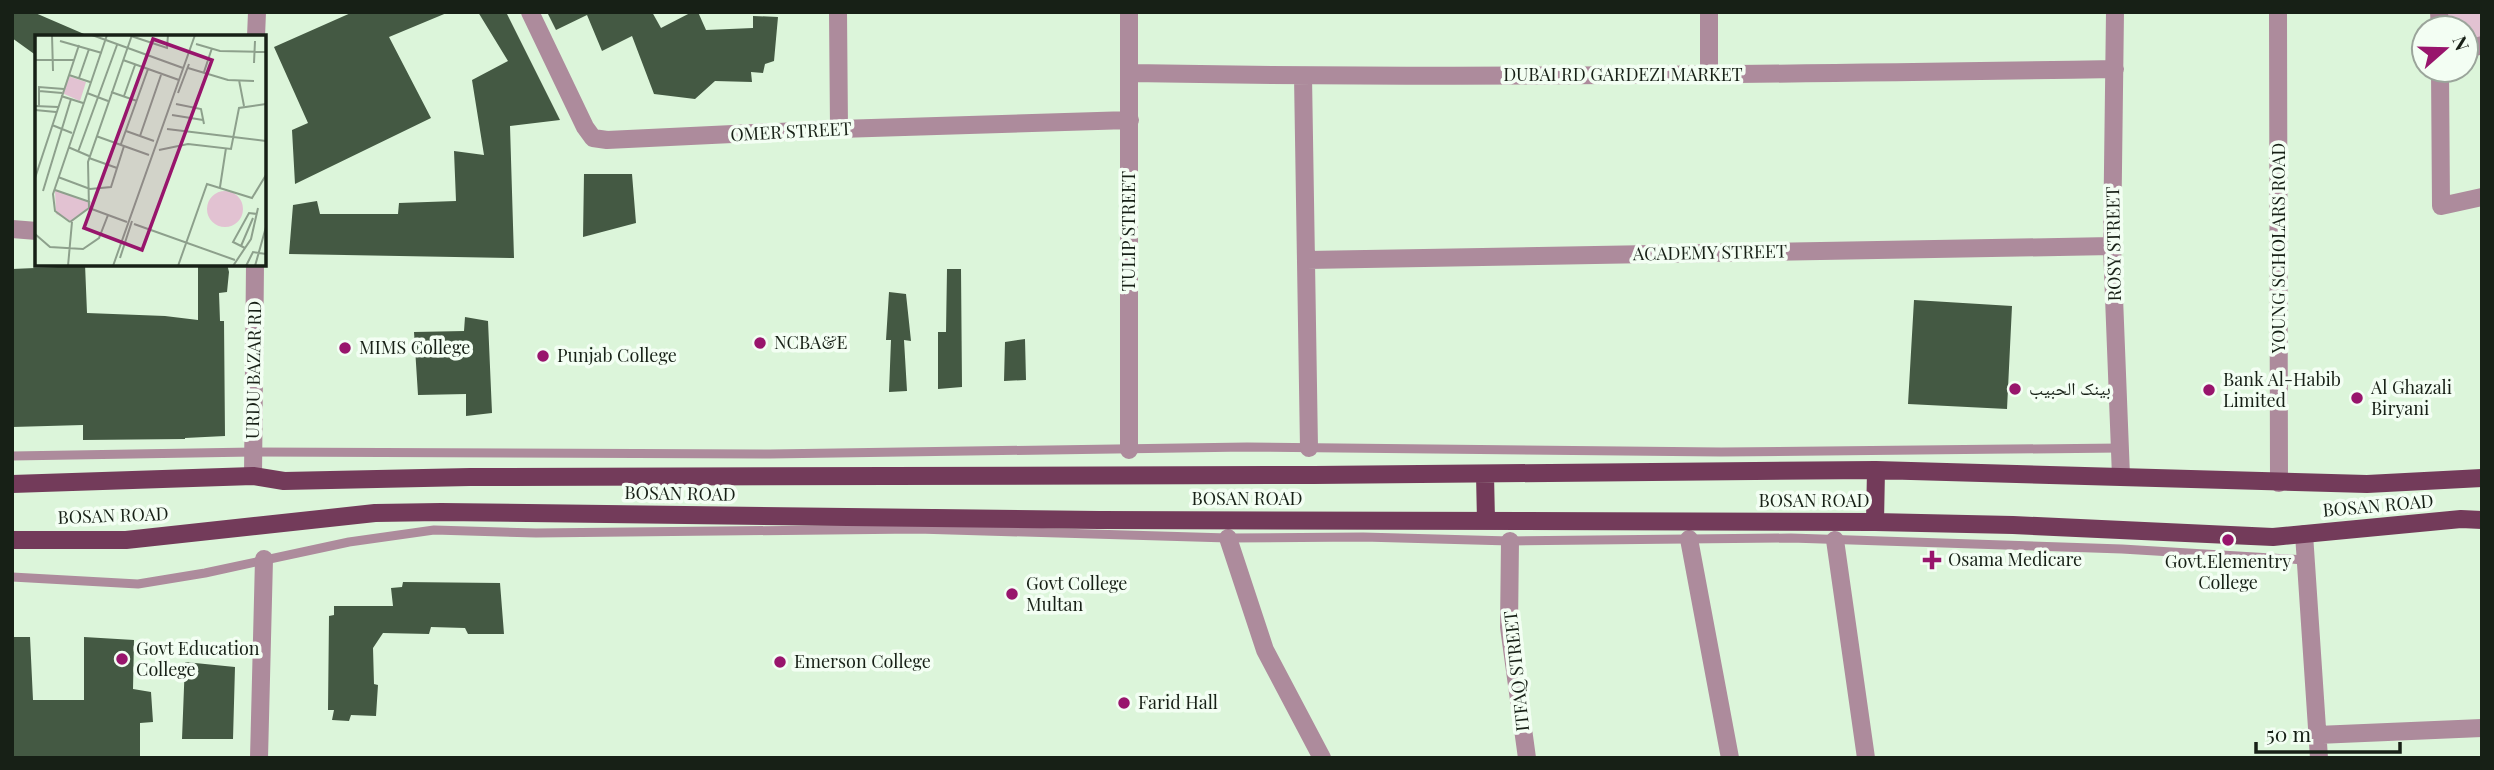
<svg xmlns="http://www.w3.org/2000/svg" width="2494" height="770" viewBox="0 0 2494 770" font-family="'Playfair Display','Noto Naskh Arabic',serif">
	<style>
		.green { fill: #e2c2d2 }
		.building { fill: #445943 }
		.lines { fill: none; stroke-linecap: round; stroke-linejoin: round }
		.service { stroke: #ad8b9c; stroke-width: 9 }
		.minor { stroke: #ad8b9c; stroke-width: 18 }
		.tertiary { stroke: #ad8b9c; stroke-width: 18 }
		.primary { stroke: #733b5a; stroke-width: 18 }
		.poi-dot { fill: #98156c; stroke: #f3fef3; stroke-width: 2.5 }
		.labels { text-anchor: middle; stroke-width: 7; stroke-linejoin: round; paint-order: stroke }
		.street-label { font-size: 18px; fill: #172016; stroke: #f3fef3 }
		.poi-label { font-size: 18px; fill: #172016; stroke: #f3fef3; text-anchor: start }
		.inset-road { fill: none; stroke: #8da08c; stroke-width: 2 }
		.view { fill: #98156c; fill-opacity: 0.15; stroke: #98156c; stroke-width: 3.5 }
		.inset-edge { fill: none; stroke: #172016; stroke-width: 3.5 }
	</style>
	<rect width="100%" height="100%" fill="#dcf5da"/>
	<path class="green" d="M2439,12h43v33l-16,5v-22h-26z"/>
	<path class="building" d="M12,12h21l58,25h-54v19l-25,-18z
		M353,12h96l-60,25 42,81 -136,66 -3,-54 16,-7 -34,-76z
		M478,12h28l54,108 -50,6 4,132 -225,-4 4,-49 24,-4 3,13h78l1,-11 57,-2 -2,-50 30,4 -12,-75 36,-19z
		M547,12h105l9,16 31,-16h6l8,18 47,-2v-12l25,1 -4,44 -9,3 -2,9 -12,-1 1,10 -37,-1 -20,18 -41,-5 -22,-58 -30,15 -15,-36 -31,15z
		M584,174h48l4,49 -53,14z
		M59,264h26l2,49 78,3 33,4v-56h29l2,8 -2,20 -8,1 1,28h4l1,115 -40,2v1l-102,1v-15l-71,2v-158l46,-2z
		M947,269h14l1,118 -24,2v-57h8z
		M889,292l17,2 5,47 -7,-1 3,51 -18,1 2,-52h-5z
		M1914,300l98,6 -5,103 -99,-5z
		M465,317l23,4 4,92 -26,3v-22l-48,1 -4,-63 50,-1z
		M1025,339l1,41 -22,1 1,-39z
		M403,582l97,1 4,51h-36l-3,-6 -34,-1 -2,7 -46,-1 -10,15 1,36 4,1 -2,31 -25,-1 -2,6 -17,-1 2,-10h-6l1,-94 5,-1v-9h59l-2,-18 11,-1z
		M12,637h18l3,63h51v-63l50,3 -1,49 18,3 2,30 -13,1v35h-128z
		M185,662l50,5 -2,72h-51z"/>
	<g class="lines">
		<path class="service" d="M12,456l241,-4 517,2 477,-7 474,5 399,-4
			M12,577l126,7 67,-11 144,-31 85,-12 102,3 381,-4 311,9 135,-1 147,4 281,-3 331,11 183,11"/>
		<path class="minor" d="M530,12l55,115 8,11 14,2 232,-11 291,-9
			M838,12l1,117
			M2115,12l-3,234 9,230
			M2439,12l1,16
			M256,37l1,-25
			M2466,50l16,-5
			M2440,70l1,136 41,-9
			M1131,73c328,6 656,1 984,-4
			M1709,75v-63
			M1303,76l6,372
			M12,229l25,2
			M1307,260l805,-14
			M1129,450v-438
			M253,476l2,-212
			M2304,534l15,224
			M1228,538l37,112 57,108
			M1689,539l41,219
			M1835,540l31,218
			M1510,541l-1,86 18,131
			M2317,735l165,-7
			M259,758l5,-199"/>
		<path class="tertiary" d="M2278,12l1,471"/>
		<path class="primary" d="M1485,474l1,47
			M12,484l241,-8 31,5 186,-4 844,-2 562,-5 491,14 115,-6
			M1875,522l1,-52
			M12,540h114l249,-27 66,-1 658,8 776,2 138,3 260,12 188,-18 21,1"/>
	</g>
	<g class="poi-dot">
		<circle cx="760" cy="343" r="7"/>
		<circle cx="345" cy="348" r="7"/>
		<circle cx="543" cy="356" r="7"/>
		<circle cx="2015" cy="389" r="7"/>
		<circle cx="2209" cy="390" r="7"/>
		<circle cx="2357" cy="398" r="7"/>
		<circle cx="2228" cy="540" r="7"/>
		<path d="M1928.5 549.5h7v7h7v7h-7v7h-7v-7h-7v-7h7z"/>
		<circle cx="1012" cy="594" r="7"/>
		<circle cx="122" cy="659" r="7"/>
		<circle cx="780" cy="662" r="7"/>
		<circle cx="1124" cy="703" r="7"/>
	</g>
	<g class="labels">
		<g class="street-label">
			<text x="1623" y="81">DUBAI RD GARDEZI MARKET</text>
			<text transform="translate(791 132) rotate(-3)" y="6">OMER STREET</text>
			<text transform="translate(1129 231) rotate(-90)" y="6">TULIP STREET</text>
			<text transform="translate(2114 244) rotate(-91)" y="6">ROSY STREET</text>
			<text transform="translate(2279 248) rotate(-90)" y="6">YOUNG SCHOLARS ROAD</text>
			<text transform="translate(1710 253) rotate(-1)" y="6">ACADEMY STREET</text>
			<text transform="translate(254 370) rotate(-89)" y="6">URDU BAZAR RD</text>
			<text transform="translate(680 494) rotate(1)" y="6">BOSAN ROAD</text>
			<text x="1247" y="505">BOSAN ROAD</text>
			<text x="1814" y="507">BOSAN ROAD</text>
			<text transform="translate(2378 506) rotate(-5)" y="6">BOSAN ROAD</text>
			<text transform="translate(113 516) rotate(-2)" y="6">BOSAN ROAD</text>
			<text transform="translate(1517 671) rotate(-96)" y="6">ITFAQ STREET</text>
		</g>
		<g class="poi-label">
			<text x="774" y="349">NCBA&amp;E</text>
			<text x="359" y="354">MIMS College</text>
			<text x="557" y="362">Punjab College</text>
			<text x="2223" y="386">Bank Al-Habib<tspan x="2223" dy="21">Limited</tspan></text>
			<text x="2371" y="394">Al Ghazali<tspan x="2371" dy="21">Biryani</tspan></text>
			<text x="2029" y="395">بينک الحبيب</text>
			<text x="1948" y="566">Osama Medicare</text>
			<text x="2228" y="568" text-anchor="middle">Govt.Elementry<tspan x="2228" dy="21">College</tspan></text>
			<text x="1026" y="590">Govt College<tspan x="1026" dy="21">Multan</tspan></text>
			<text x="136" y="655">Govt Education<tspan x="136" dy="21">College</tspan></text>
			<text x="794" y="668">Emerson College</text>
			<text x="1138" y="709">Farid Hall</text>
		</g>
	</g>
	<g transform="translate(35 35)">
		<rect width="231" height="231" fill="#dcf5da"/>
		<path d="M33,41l18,6 -6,19 -18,-8zM20,155l36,12 -2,6 -17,14 -16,-8zM172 174a18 18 0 1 1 36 0a18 18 0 1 1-36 0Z" fill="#e2c2d2"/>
		<path class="inset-road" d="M17,0l1,36M57,0l91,33M96,1l36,12 1,-13M25,6l42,12M161,9l24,7 46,1M0,25h39M88,25l56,20M219,28l1,-22M153,33l40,12 26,1M169,37l8,-24M34,40l21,7M44,43l10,-29M204,45l5,26M4,56l23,2M76,57l26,9M52,58l21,8M143,58l11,-29M26,61l22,7M89,61l11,-31M141,69l25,5 3,15M0,71l23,1M4,71v-19l25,2M0,75l21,2M137,80l31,5M17,90l20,8M132,94l99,12M91,96l28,10M61,101l53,19M105,101l21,-61M86,109l27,-75M33,112l21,9M124,115l29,-6 43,5 8,-41 27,-4M43,117l39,-107M54,123l28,10M23,142l32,12 21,-2 13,-41M0,143l44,-133M185,152l6,-39M20,155l35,12M8,156l28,-92M54,173l38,14M35,187l19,-14 -1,-46 44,-127M35,187l-15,-11 -2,-17 54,-159M99,189l101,36M0,199l15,13 33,2 16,-11 9,-23M206,211l12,-28M210,213l-12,-6 16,-29 8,1M85,223l12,-37M33,231l4,-44M78,231l82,-231M143,231l29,-82 45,14 14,-23M198,231l18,-27 7,-31M211,231l7,-14 13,2M220,231l11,-39"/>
		<path class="view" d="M118,4l59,21 -70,190 -58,-22z"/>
		<rect width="231" height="231" class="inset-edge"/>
	</g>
	<rect width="2494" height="770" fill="none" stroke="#172016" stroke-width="28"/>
	<g transform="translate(2445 49) rotate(70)"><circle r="33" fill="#f3fef3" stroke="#9ba59b" stroke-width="2"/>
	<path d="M0-5L12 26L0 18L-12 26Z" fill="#98156c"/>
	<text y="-10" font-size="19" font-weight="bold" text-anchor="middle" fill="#172016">N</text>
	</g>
	<path d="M2256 742v10h144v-10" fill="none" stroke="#172016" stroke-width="3.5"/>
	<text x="2266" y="742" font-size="21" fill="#172016" stroke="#f3fef3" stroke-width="5" paint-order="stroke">50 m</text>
</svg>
